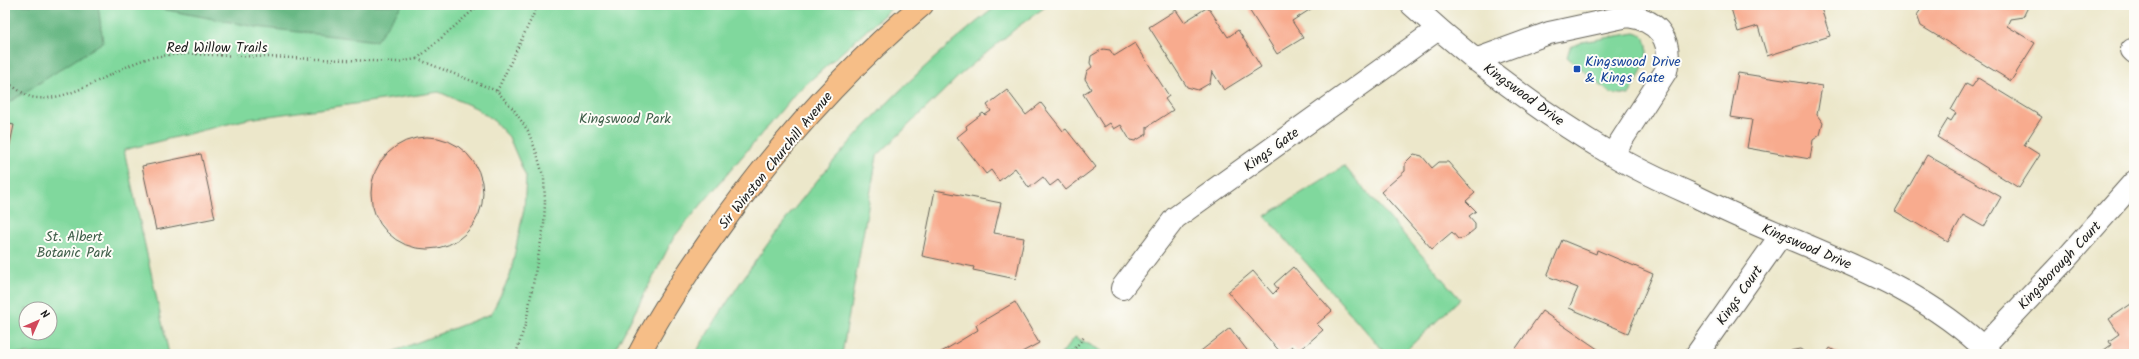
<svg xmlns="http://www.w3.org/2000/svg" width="2139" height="359" viewBox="0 0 2139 359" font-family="Kalam,sans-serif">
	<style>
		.green { fill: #80d89d; stroke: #4e7a5c; fill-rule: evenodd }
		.forest { fill: #68b884; stroke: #426a50 }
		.building { fill: #f8ab8e }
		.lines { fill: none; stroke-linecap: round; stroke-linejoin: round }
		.minor-casing { stroke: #656359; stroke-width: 24 }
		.major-casing { stroke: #656359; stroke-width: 24 }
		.path { stroke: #656359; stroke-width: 2.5; stroke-dasharray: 1 3; stroke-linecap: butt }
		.minor { stroke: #fff; stroke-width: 22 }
		.major { stroke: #f6be87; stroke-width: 22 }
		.transit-dot { fill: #1a4fb4; stroke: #fdfcf7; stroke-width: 1.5 }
		.labels { text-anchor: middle; stroke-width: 4; stroke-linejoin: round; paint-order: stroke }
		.street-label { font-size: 14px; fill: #1c1c1c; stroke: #fdfcf7 }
		.transit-label { font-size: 14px; fill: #164399; stroke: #fdfcf7; text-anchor: start }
		.park-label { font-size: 14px; fill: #3f5e49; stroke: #fdfcf7 }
	</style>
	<rect width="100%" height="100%" fill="#fdfcf7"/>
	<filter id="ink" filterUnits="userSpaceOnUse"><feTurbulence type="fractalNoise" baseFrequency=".025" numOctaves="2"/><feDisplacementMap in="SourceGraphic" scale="8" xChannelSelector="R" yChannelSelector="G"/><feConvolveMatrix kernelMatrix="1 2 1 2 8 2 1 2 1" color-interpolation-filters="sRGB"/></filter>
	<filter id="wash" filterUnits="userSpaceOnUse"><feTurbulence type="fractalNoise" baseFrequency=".012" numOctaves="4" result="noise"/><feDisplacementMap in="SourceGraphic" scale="16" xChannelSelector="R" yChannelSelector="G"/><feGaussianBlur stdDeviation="0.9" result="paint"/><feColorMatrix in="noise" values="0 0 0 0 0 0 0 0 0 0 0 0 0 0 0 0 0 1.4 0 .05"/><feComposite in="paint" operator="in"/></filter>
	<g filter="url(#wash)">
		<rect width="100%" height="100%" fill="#ece7ca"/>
		<path class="green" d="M5,5h890l-100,89 -121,143 -61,117h-226l104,-40 19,-38 14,-67 2,-32 -17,-40 -15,-16 -18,-13 -37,-16 -191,27 -124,31 45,204h-164zM26,309h24v24h-24z
			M998,5h50l-28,20 -59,49 -84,82 -35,198h-147c79,-133 180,-254 303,-349z
			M1635,33c27,6 2,47 -6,62l-19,-2 -43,-36 3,-10 12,-5z
			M1344,166l116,133 -58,55h-16l-121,-138z
			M1075,337l27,14 -2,3h-39z"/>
		<path class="forest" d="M5,5h93l5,37 -98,63z
			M141,5h261l-26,36 -120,-14z"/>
		<g id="blocks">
			<path class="building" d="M1246,5h67l1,2 -22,14 11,17 -26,16z
				M1730,5h90l10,31 -63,20 -9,-30 -20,6z
				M1924,5h15l3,2 1,-2h86l-6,12 -13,2 -3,7 28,17 -24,38 -90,-55 -4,-11z
				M1208,7l20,30 10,-7 23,37 -37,23 -12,-19 -2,12 -12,7 -11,-3 -38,-60 27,-17 8,12z
				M1135,43l34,53 -4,3 8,11 -26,17v7l-12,7 -5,-1 -9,-15 -7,4 -4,-6 -6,4 -21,-33 8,-5 -6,-10 2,-8 5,-4 -2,-4 1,-7 12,-7 7,1 4,6z
				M1738,73l84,13 -5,29 6,8 -3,12 -7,5 -3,19 -63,-11 5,-28 -22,-3z
				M1978,78l64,39 -18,28 16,10 -21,33 -82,-51 11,-18 3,2 5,-8 -5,-3 15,-26 6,3z
				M1007,90l19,25 15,-12 22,28 3,-2 30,38 -30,23 -8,-10 -8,6 -7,-9 -14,11 -14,-20 -16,13 -8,-11 -5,4 -29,-37 10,-8 -1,-3 17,-13 2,2 6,-4 -4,-6z
				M5,123l9,2 -8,38h-1z
				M371 193a56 56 0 1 1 112 0a56 56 0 1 1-112 0Z
				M201,154l14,64 -59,12 -14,-64z
				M1414,154l8,2 10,12 7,-6h9l27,31 -9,8 10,10 -7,5 6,7v6l-11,9 -6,1 -6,-7 -20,17 -51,-57 24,-21v-8z
				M1927,155l74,42 -17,30 -21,-12 -15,27 -53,-31z
				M935,190l66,13 -7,30 30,5 -8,41 -43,-9 1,-3 -52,-11z
				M1562,240l34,14 1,-4 56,24 -25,59 -59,-25 9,-20 -31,-12z
				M1293,267l39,44 -15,13 6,6 -25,22 -6,-6 -10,8 -54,-62 25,-21 20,23 5,-5 -4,-5z
				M1015,302l24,41 -17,9 1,2h-85l40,-24 -2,-5z
				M2134,302v52h-33l-1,-1 11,-8 -2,-4 10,-7 -10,-15z
				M1542,311l63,43h-93z
				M1230,328l20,26h-53z
				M1830,348l10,6h-14z
				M1800,349l8,5h-21l2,-3z"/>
		</g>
	</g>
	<g filter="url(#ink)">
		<use href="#blocks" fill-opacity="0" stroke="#656359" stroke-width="1"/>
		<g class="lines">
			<defs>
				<path id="minor" d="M1412,5c61,56 128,107 199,149 25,15 53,28 80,40 30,15 62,29 93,42 74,31 148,60 206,118
					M2132,50l2,2
					M1475,60l74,-27 79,-17c31,4 45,25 38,55l-54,84
					M1122,288l53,-70 263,-189
					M1983,347l82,-87 69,-78
					M1697,354l84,-119"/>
				<path id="major" d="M639,354c21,-40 46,-78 72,-115 61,-87 130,-166 211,-234"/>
			</defs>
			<use href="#minor" class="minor-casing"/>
			<use href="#major" class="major-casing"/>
			<path class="path" d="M417,59l80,32 17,19 14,21 9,23 7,25 1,23 -1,23 -18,97 -10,32
				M417,59l62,-54
				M5,81c8,5 18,13 26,16 36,8 79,-26 112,-37 14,-5 30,-5 45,-6l209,8 20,-3
				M497,91l41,-86
				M1070,354l15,-18"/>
			<use href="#minor" class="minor"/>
			<use href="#major" class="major"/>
		</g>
	</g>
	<rect class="transit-dot" x="1573" y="65" width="8" height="8" rx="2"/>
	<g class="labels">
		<g class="street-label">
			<text x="217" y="52">Red Willow Trails</text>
			<text transform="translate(1524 94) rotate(36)" y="5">Kingswood Drive</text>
			<text transform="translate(1271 149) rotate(-36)" y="5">Kings Gate</text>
			<text transform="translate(775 160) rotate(-51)" y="5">Sir Winston Churchill Avenue</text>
			<text transform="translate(1807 246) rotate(23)" y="5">Kingswood Drive</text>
			<text transform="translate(2059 265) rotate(-47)" y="5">Kingsborough Court</text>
			<text transform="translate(1739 295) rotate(-55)" y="5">Kings Court</text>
		</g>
		<g class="transit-label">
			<text x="1585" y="66">Kingswood Drive<tspan x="1585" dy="16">&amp; Kings Gate</tspan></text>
		</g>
		<g class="park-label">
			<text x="625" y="123">Kingswood Park</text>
			<text x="74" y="241">St. Albert<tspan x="74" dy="16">Botanic Park</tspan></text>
		</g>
	</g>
	<rect width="2139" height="359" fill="none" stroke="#fdfcf7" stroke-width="20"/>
	<g transform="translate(38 321) rotate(45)"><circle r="19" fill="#fdfcf7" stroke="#a3a29f"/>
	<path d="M0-3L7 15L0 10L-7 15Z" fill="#d1495b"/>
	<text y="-6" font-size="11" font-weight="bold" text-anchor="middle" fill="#1c1c1c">N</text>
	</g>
</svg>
